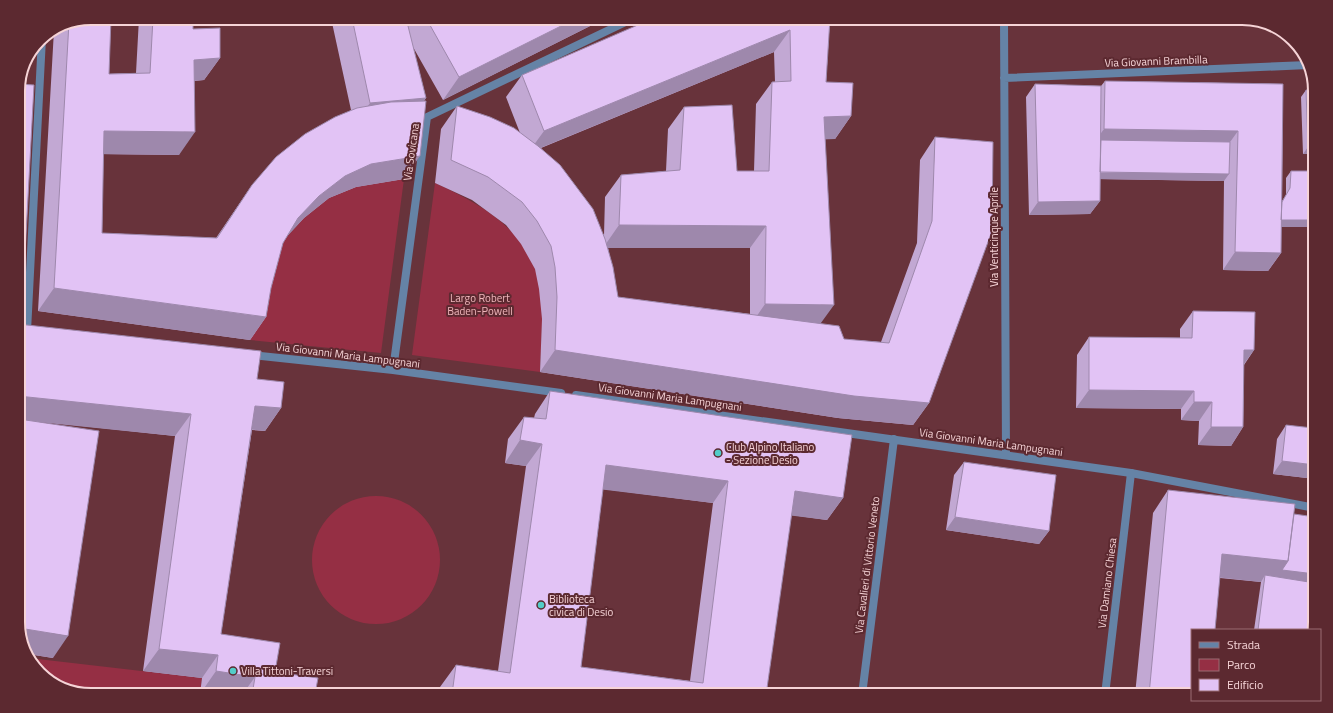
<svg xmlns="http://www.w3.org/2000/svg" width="1333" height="713" viewBox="0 0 1333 713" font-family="'Titillium Web',sans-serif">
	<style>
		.green { fill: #952f44 }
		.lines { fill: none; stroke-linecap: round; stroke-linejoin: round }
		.lane { stroke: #6583a6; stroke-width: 8 }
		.street { stroke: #6583a6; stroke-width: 8 }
		.wall { fill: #c2a8d3; fill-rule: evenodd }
		.shaded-wall { fill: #9e88ac }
		.building { fill: #e2c3f5; stroke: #9e88ac; fill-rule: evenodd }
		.poi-dot { fill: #53cdc9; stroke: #5c2930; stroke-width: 1.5 }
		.labels { text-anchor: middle; stroke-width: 4; stroke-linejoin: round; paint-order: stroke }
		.street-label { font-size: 11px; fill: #f6d4d7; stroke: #5c2930 }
		.park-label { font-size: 11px; fill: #f0b6bb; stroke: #5c2930 }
		.poi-label { font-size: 11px; fill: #f6d4d7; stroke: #5c2930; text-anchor: start }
		.rim { fill: none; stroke: #f6d4d7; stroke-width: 2 }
	</style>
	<rect width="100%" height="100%" fill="#68333b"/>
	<path class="green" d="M404,179l-23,174 -131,-13 5,-30 28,-69 21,-23 25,-20 27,-11z
		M435,183c41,19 83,41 100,85 11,28 6,75 5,104l-128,-17z
		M312 560a64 64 0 1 1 128 0a64 64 0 1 1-128 0Z
		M29,658l173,20 -2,16 8,1h-117l-32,-8 -29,-24z"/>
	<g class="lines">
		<path class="lane" d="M1105,695l26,-222"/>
		<path class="street" d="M1004,18l2,437
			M1004,78l304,-13
			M27,331l15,-293
			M251,355l142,15 168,23
			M393,370l34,-253 207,-99
			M576,395l555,78 184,35
			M862,695l32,-256"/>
	</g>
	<path class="wall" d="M91,18l18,56 27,-1 3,-55h54v11l27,29 -16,22 -10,1 -15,74 -76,-1 -1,79 114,5 36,-53 99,-75 -20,-92h130v1l3,-1h142l-163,82 -30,-53 13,51 -2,3 -20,78 -48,8 -27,11 -25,20 -17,18 -4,7 -12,45 -5,29 -16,23 -212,-29 16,-281 9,-6z
		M830,18l-4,64 25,34 -16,23h-10l-5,185 24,15 37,3 36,-99 3,-83 15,-23 -6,266 -16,22 -75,-7 -298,-46 2,-53 -3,-30 -4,-20 -14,-25 -15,-19 -34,-25 -37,-17 6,-54 16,-23 63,27 -14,-36 16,-22zM774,52l1,30h-3l-16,22 -2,67h-17l-53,-64 -16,22 -2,42 -45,4 -16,22 -1,38 -63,-87zM608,248h142v66l-132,-17z
		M1105,81l178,3 -1,117 4,-6v-17l5,-7h24v56h-34v26l-13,18 -45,-1 1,-89 -124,-2v22l-10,13 -61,1 -3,-118 9,-13 66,2z
		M1306,90l9,64h-12l-2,-57z
		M1315,230v26h-1v-24z
		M1193,311l61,39 -10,15 -1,62 -12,19 -33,-1 1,-24 -18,-1v-11l-105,-1 1,-53 12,-18 91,1v-9z
		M18,324l239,55 24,29 -16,23 -13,-1 -31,204 54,38 40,22 4,1h-111l-8,-1 2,-16 -59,-7 32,-235 -140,-15 18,237 -25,-4 -10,-27v-206l1,-1h-1z
		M550,391l293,107 -16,22 -36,-5 -25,180h-358l5,-7 26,4 1,-5 16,-22 42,6 28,-205 -21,-3 3,-24 16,-22 10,1 1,-4zM603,489l110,14 -23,178 -109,-14z
		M1315,420v59l-42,-5 4,-35 9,-14 23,3z
		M964,462l85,69 -10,13 -93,-14 8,-55z
		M1168,490l126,24 19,116h-59l7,-48 -41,-4 -28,117h-57l18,-182z"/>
	<path class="shaded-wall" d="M577,18h29l-163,82 16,-23z
		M1057,18h185l6,2 -1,2 -190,-3z
		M790,30l-16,22 -246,101 16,-22z
		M220,58l-16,22 -26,2 16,-22z
		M426,98l-16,22 -56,5 16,-22z
		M851,116l-16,23 -27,1 16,-23z
		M1104,129l134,2 -13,18 -129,-9z
		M104,131l91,1 -16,23 -91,-1z
		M1308,147h7v7h-12z
		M420,156l-16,23 -48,8 -27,11 -25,20 -21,23 15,-23 21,-22 26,-20 26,-12z
		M1096,172l133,2 -5,7 -133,-2z
		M1100,201l-10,13 -61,1 9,-13z
		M1279,220h36v7h-41z
		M619,225l147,1 -16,22h-147z
		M1235,252l46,1 -13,18 -45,-1z
		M54,288l212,29 -16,23 -212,-29z
		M18,290l5,1 -5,6z
		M765,304l69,1 -16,22 -68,-1z
		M555,350l374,53 -16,22 -75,-7 -298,-46z
		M1244,350h10l-13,18z
		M1089,390l105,1 -13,18 -105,-1z
		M18,396l173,18 -16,22 -157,-16z
		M1194,402h18l-13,19 -18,-1z
		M255,406l26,2 -16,23 -26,-3z
		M1211,427h32l-12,19 -33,-1z
		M520,440l22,4 -16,22 -21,-3z
		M1282,461l33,4v14l-42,-5z
		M606,465l122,16 -15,22 -123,-15z
		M795,491l48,7 -16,22 -48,-6z
		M955,517l94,14 -10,13 -93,-14z
		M1222,554l66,7 27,13v14l-50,-13 -4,7 -55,-6z
		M19,628l49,8 -15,22 -25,-4z
		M159,649l59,6 -16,23 -59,-7z
		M216,671l39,6 -13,18h-34l-8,-1z"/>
	<path class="building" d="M91,18h20l-2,56 41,-1 3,-55h40v11l27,-1v30l-26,2 1,72 -91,-1 -2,102 115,5 35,-53 24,-28 29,-23 30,-17 22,-9 34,-6 35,-1 -6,55 -49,8 -26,12 -26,20 -21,22 -15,25 -12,45 -5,29 -212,-29 15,-266z
		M352,18h54l20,80 -56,5z
		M426,18h35v1l3,-1h113l-118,59z
		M654,18h176l-4,64 27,1 -2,33 -27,1 10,188 -69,-1 1,-78 -147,-1 2,-50 59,-5 4,-63 48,-2 5,66h32l3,-89 19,-1 -1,-51 -246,101 -22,-56z
		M1105,81l178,3 -2,169 -46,-1 3,-121 -134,-2z
		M19,84l15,1 -11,206 -5,-1v-203z
		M1035,84l66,2 -1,115 -62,1z
		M1306,90h9v57h-7z
		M457,106l33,11 24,11 24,18 22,19 33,44 12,30 8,28 5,30 221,29 5,13 45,4 43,-122 3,-84 58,5 -1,89 -63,172 -75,-7 -299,-46 2,-53 -2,-30 -4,-21 -14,-25 -15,-19 -34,-25 -37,-17z
		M1101,140l129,2 -1,32 -129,-2z
		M1291,171h24v49h-34l1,-18 8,-14z
		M1193,311l62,1 -1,38h-10l-1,77h-32l1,-25h-18v-11l-105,-1v-53l103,1z
		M18,324l243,27 -4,28 27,3 -3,26 -26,-2 -34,228 59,9 -5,29 43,6 -3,16 4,1h-67l3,-18 -39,-6 2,-16 -59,-6 32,-235 -173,-18z
		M550,391l302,44 -9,63 -48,-7 -29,204h-354l1,-7 39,6 4,-29 54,8 32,-229 -22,-4 4,-23 22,2zM606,465l122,16 -25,202 -122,-16z
		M19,419l80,12 -31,205 -49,-8 -1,-1v-200z
		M1315,420v45l-33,-4 4,-36 27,3z
		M964,462l92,13 -7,56 -94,-14z
		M1168,490l127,14 -7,57 -66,-7 -7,76h-23v65h-43z
		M1294,514l21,3v57l-33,-4 6,-9z
		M1265,575l50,8v39l-2,8h-55z"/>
	<g class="poi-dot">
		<circle cx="718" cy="453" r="4"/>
		<circle cx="541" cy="605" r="4"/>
		<circle cx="233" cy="671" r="4"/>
	</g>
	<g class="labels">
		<g class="street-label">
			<text transform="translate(1156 61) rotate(-2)" y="4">Via Giovanni Brambilla</text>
			<text transform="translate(411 152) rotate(-82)" y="4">Via Sovicana</text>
			<text transform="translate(994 237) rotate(-90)" y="4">Via Venticinque Aprile</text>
			<text transform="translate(348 355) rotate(7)" y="4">Via Giovanni Maria Lampugnani</text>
			<text transform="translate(670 397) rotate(8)" y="4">Via Giovanni Maria Lampugnani</text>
			<text transform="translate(991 442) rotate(8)" y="4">Via Giovanni Maria Lampugnani</text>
			<text transform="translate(867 565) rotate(-83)" y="4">Via Cavalieri di Vittorio Veneto</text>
			<text transform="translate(1107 583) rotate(-83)" y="4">Via Damiano Chiesa</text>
		</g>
		<g class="park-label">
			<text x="480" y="302">Largo Robert<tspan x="480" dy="13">Baden-Powell</tspan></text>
		</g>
		<g class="poi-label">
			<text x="726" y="451">Club Alpino Italiano<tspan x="726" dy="13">- Sezione Desio</tspan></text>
			<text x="549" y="603">Biblioteca<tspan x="549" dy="13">civica di Desio</tspan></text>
			<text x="241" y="675">Villa Tittoni-Traversi</text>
		</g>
	</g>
	<path d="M0 0H1333V713H0ZM91 25H1242A66 66 0 0 1 1308 91V622A66 66 0 0 1 1242 688H91A66 66 0 0 1 25 622V91A66 66 0 0 1 91 25Z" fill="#5c2930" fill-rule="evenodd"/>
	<path class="rim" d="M91 25H1242A66 66 0 0 1 1308 91V622A66 66 0 0 1 1242 688H91A66 66 0 0 1 25 622V91A66 66 0 0 1 91 25Z"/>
	<rect x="1191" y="629" width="130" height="72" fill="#5c2930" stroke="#9a6d73"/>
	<rect x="1199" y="642" width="20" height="6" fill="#6583a6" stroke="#9a6d73"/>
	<text x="1227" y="649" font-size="12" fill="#f6d4d7">Strada</text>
	<rect x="1199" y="659" width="20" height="12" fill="#952f44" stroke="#9a6d73"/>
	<text x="1227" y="669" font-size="12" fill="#f6d4d7">Parco</text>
	<rect x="1199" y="679" width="20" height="12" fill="#e2c3f5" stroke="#9a6d73"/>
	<text x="1227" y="689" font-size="12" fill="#f6d4d7">Edificio</text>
</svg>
